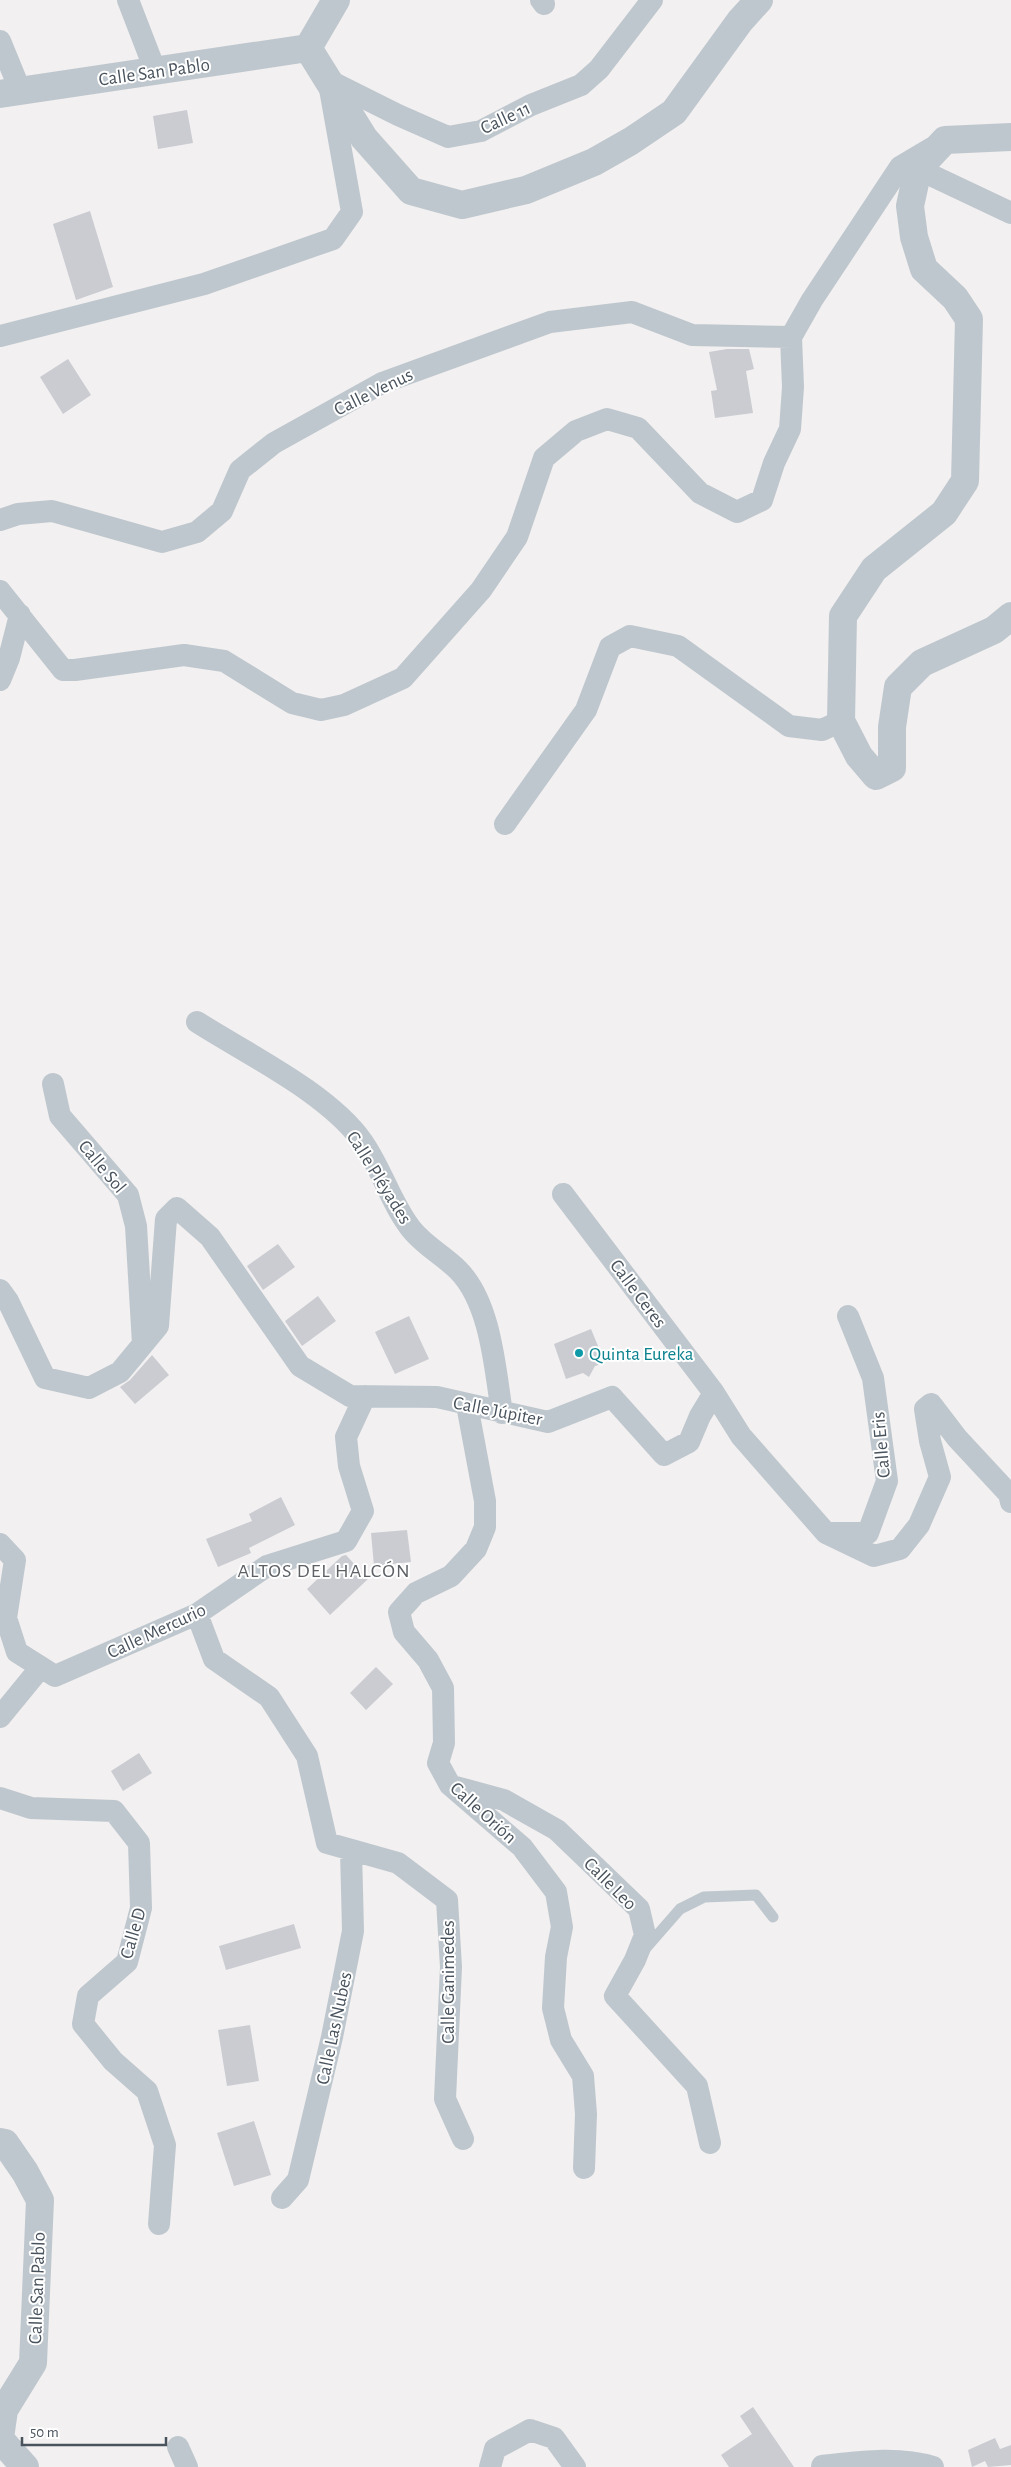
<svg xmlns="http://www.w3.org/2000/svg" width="1011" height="2467" viewBox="0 0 1011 2467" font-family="'Alegreya Sans',sans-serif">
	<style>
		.building { fill: #caccd2 }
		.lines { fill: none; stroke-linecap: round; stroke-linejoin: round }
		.service { stroke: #bfc7ce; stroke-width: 11 }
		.minor { stroke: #bfc7ce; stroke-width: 22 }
		.tertiary { stroke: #bfc7ce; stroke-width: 28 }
		.culture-dot { fill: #0f9aa8; stroke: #fff; stroke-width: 2 }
		.labels { text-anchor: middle; stroke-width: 4; stroke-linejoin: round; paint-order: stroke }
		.street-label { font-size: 19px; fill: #49535d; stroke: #fff }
		.culture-label { font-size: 19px; fill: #0d838f; stroke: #fff; text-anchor: start }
		.neighbourhood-label { font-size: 20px; letter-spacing: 1px; fill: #5d6065; stroke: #fff }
	</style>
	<rect width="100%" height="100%" fill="#f2f0f0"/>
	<path class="building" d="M187,110l6,33 -35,6 -5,-33z
		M90,211l23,76 -37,13 -23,-76z
		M727,349h22l5,20 -8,2 7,42 -38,5 -4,-27 6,-1 -8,-38z
		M68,359l23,36 -28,19 -23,-37z
		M278,1244l17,23 -32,23 -16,-24z
		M318,1296l18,25 -34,25 -17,-25z
		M409,1316l20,43 -34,15 -20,-42z
		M591,1329l14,34 -10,3 -6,11 -6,-4 -17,6 -12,-35z
		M152,1355l17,20 -34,29 -15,-17 10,-7z
		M281,1497l14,28 -46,23 2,5 -33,14 -12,-28 46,-18 -3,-7z
		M407,1530l4,32 -37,4 -3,-33z
		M346,1555l22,24 -38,36 -23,-26 35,-33z
		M376,1667l17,17 -27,26 -16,-17z
		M139,1753l13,20 -29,18 -12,-20z
		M294,1924l7,24 -75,22 -7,-24z
		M250,2025l9,56 -32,5 -9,-56z
		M254,2121l17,54 -37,11 -17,-53z
		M753,2407l41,60h-65l-8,-12 31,-21 -12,-18z
		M995,2438l5,11 11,-4v20l-23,2 -3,-6 -13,6 -4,-17z"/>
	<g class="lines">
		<path class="service" d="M646,1948l34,-39 24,-12 52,-2 17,22"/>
		<path class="minor" d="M128,0l27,70
			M541,0l3,4
			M0,41l20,49
			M328,80l70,35 50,22 33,-6 50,-26 50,-20 18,-16 53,-69
			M918,169l93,44
			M0,336l204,-52 129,-45 19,-27 -22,-123
			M0,520l18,-6 34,-3 110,31 35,-10 25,-21 18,-41 34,-27 108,-60 168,-61 82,-10 60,23 99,2
			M0,591l63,79h12l109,-15 40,6 68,42 29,7 23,-5 59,-27 78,-88 36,-53 27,-79 32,-27 31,-12 31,9 62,65 37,19 25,-12 12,-37 16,-34 3,-42 -2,-50 21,-37 88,-133 32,-19
			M0,680l9,-22 11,-43
			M505,824l81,-114 24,-63 20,-11 48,10 111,80 33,4 19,-9
			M197,1022c50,32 131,71 165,119 20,28 29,63 50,89 13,16 32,26 46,40 33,33 37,99 44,143
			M53,1084l7,32 68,79 8,31 7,118
			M563,1194l151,199
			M0,1290l8,11 37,77 44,10 31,-16 38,-46 8,-107 11,-11 33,29 90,129 50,30 87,1 111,25 64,-25 52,58 25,-13 11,-26 14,-23 27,43 85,97 48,23 26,-7 19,-24 21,-48 -10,-36 -5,-32 6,-5 26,34 52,56 2,8
			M467,1405l18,96v26l-9,22 -25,27 -35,17 -17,19 5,20 24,28 15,28 1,55 -6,20 12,22 72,62 34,45 6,35 -6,30 -3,51 8,32 22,36 3,38 -2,54
			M832,1533h36l19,-52 -14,-103 -25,-62
			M0,1544l15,16 -9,58 11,34 38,24 142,-62 70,-48 79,-25 17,-30 -14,-45 -3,-29 19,-41
			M197,1614l17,45 55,38 38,59 20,87 71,20 49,37 4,67 -6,132 18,40
			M0,1717l41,-50
			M456,1787l48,13 53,30 82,79 6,26 -10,25 -20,36 82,90 13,57
			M0,1798l31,10 83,3 25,32 2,65 -14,54 -39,34 -5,28 30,37 34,30 18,54 -6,79
			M282,2198l16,-18 34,-143 21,-106 -2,-81
			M178,2447l9,20
			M822,2466c36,-4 76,-10 111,1
			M490,2467l5,-18 35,-19 24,8 21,29"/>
		<path class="tertiary" d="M308,48l56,90 47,53 51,14 64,-15 68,-28 37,-21 43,-29 66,-91 19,-21
			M308,48l28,-48
			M0,94l308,-46
			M1011,137l-66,3 -27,29 -8,37 4,31 10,32 31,29 14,21 -4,162 -21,32 -70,56 -31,47 -2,105 18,35 17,20 16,-8v-41l6,-40 24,-24 72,-33 17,-14
			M0,2142l5,1 20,29 15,28 -7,163 -29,47 -4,28
			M0,2439l25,28"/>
	</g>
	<circle class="culture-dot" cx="579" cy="1353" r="5"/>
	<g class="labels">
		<g class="street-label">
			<text transform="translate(154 71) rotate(-8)" y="7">Calle San Pablo</text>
			<text transform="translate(505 117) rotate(-25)" y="7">Calle 11</text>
			<text transform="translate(373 391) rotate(-26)" y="7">Calle Venus</text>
			<text transform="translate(103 1166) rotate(50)" y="7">Calle Sol</text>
			<text transform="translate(380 1177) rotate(58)" y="7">Calle Pléyades</text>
			<text transform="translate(639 1293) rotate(53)" y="7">Calle Ceres</text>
			<text transform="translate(498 1410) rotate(11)" y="7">Calle Júpiter</text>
			<text transform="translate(880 1445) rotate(-95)" y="7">Calle Eris</text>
			<text transform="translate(156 1630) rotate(-25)" y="7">Calle Mercurio</text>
			<text transform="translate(484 1812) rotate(42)" y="7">Calle Orión</text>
			<text transform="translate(611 1883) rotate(45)" y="7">Calle Leo</text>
			<text transform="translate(132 1933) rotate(-74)" y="7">Calle D</text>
			<text transform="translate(447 1982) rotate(-90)" y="7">Calle Ganimedes</text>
			<text transform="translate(333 2028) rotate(-78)" y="7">Calle Las Nubes</text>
			<text transform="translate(36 2288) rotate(-88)" y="7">Calle San Pablo</text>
		</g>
		<g class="culture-label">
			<text x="589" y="1360">Quinta Eureka</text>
		</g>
		<g class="neighbourhood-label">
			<text x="324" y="1577">ALTOS DEL HALCÓN</text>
		</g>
	</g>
	<path d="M22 2437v8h144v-8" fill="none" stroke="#49535d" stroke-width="2.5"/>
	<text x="30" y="2437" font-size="15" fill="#49535d" stroke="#ffffff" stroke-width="4" paint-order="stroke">50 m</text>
</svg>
